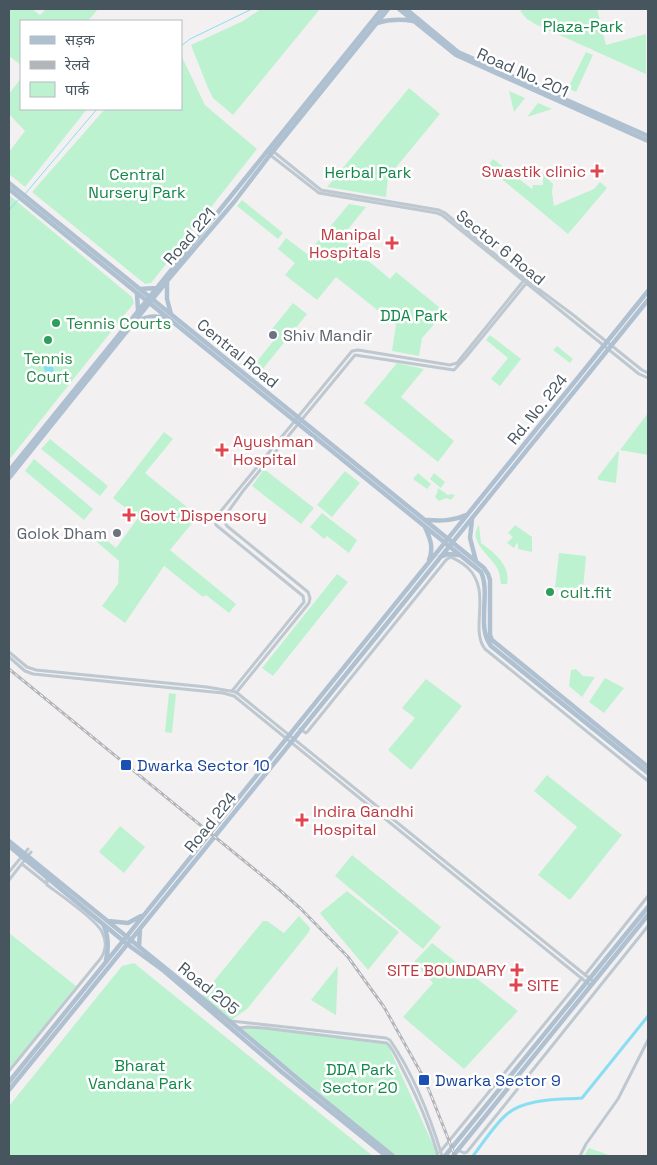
<svg xmlns="http://www.w3.org/2000/svg" width="657" height="1165" viewBox="0 0 657 1165" font-family="'Space Grotesk','Noto Sans Devanagari',sans-serif">
	<style>
		.green { fill: #bdf2d0 }
		.water { fill: #88def2 }
		.lines { fill: none; stroke-linecap: round; stroke-linejoin: round }
		.stream { stroke: #88def2; stroke-width: 1 }
		.canal { stroke: #88def2; stroke-width: 3 }
		.minor { stroke: #bec8d0; stroke-width: 3 }
		.major { stroke: #afc1d1; stroke-width: 4.5 }
		.rail-casing { stroke: #b2b6bb; stroke-width: 3 }
		.rail { stroke: #fff; stroke-width: 1; stroke-dasharray: 4; stroke-linecap: butt }
		.health-dot { fill: #e0444e; stroke: #fff; stroke-width: 2 }
		.leisure-dot { fill: #2e9e5b; stroke: #fff; stroke-width: 2 }
		.worship-dot { fill: #6b7280; stroke: #fff; stroke-width: 2 }
		.transit-dot { fill: #1a4fb4; stroke: #fff; stroke-width: 2 }
		.labels { text-anchor: middle; stroke-width: 5; stroke-linejoin: round; paint-order: stroke }
		.park-label { font-size: 16px; fill: #128749; stroke: #fff }
		.street-label { font-size: 16px; fill: #47555f; stroke: #fff }
		.health-label { font-size: 16px; fill: #be3a42; stroke: #fff; text-anchor: start }
		.leisure-label { font-size: 16px; fill: #27864d; stroke: #fff; text-anchor: start }
		.worship-label { font-size: 16px; fill: #5b616d; stroke: #fff; text-anchor: start }
		.transit-label { font-size: 16px; fill: #164399; stroke: #fff; text-anchor: start }
	</style>
	<rect width="100%" height="100%" fill="#f3f0f1"/>
	<path class="green" d="M9,9h23l8,6 6,-6h52l-10,12h-67v44l-12,-9z
		M261,9h59l-87,106 -20,-17 -5,-10 -17,-43 52,-24z
		M525,9h72l9,36 40,-11v40l-111,-50 -8,-5 -7,-8z
		M586,52l7,3 -17,37 -8,-4z
		M181,55l24,50 52,44 -106,134 -6,1 -113,-92 73,-83h76z
		M21,78v31h66l-62,78 -16,-13v-22l16,-21 -16,-17v-20z
		M409,88l31,26 -52,63 -2,20 -59,-10z
		M509,91l16,7 -11,14z
		M538,103l14,6 -25,8z
		M493,159l39,30 1,-4h10v-11l10,10 -1,8 2,14 40,-17 6,-7 7,6 -39,46 -81,-67z
		M9,195l123,102 2,6 -125,157z
		M242,200l41,33 -5,6 -41,-33z
		M349,204l17,3 -25,31 49,41 6,-7 49,40 -23,26 -3,18 -27,-5 4,-26 -60,-48 -19,23 -32,-25 10,-12 -17,-14 8,-11 21,16z
		M293,303l14,11 -49,61 -7,-6 27,-34 -6,-6z
		M490,335l31,24 -21,27 -9,-7 17,-21 -22,-18z
		M557,346l16,13 -3,4 -17,-13z
		M397,363l27,6 -23,28 53,44 -16,21 -74,-59z
		M648,413v42l-28,-5z
		M164,432l9,7 -28,34 53,43 -28,34 66,54 -7,9 -23,-18 -3,2 -39,-31 -39,57 -23,-17 16,-22 1,-23 -30,-26 5,-5 22,18 22,-30 -25,-20z
		M50,439l58,47 -8,10 -59,-47z
		M618,451l1,1 -3,31 -18,-3v-3z
		M34,459l59,50 -9,11 -59,-49z
		M264,469l50,39 -13,16 -49,-38z
		M345,471l15,12 -28,34 -15,-12z
		M418,473l13,11 -4,5 -14,-10z
		M434,473l11,9 -4,6 -11,-9z
		M438,488l10,7 3,-1 4,1 -4,5 -5,-2 -7,3 -4,-4 2,-4z
		M322,513l35,27 -8,13 -22,-17 -3,3 -14,-12z
		M479,525l2,18c14,10 30,23 26,41h-6c-1,-6 -1,-11 -4,-16 -6,-12 -30,-27 -18,-43z
		M515,525l17,12v15l-14,-3v-5l-1,-1 -3,5 -7,-5 6,-6 -5,-4z
		M559,553l27,3 -3,34 -28,-3z
		M337,574l11,8 -75,94 -11,-8z
		M576,669l7,7 12,1 -13,20 -13,-11 2,-16z
		M605,678l19,10 -20,25 -15,-11z
		M426,679l36,27 -51,64 -23,-20 27,-32 -13,-10z
		M169,693l7,1 -4,39 -7,-1z
		M547,775l75,60 -52,65 -32,-25 39,-48 -43,-36z
		M120,826l25,21 -21,26 -25,-21z
		M352,855l89,72 -18,22 -88,-73z
		M347,891l52,41 -31,38 -45,-53 -3,-4z
		M299,916l11,12 -1,4 -62,77 -17,12 -29,-24 62,-76h4l17,12z
		M9,933l67,53 -67,83z
		M432,943l86,68 -54,58 -61,-52 30,-34 -19,-21z
		M134,963l239,193h-364v-50l113,-140z
		M338,966l-2,49 -25,-15z
		M240,1027h8l139,16 51,113h-44z
		M589,1148l20,7 -1,1h-24z"/>
	<path class="water" d="M49,355l6,19 -8,3 -7,-20z"/>
	<g class="lines">
		<path class="stream" d="M181,46l9,-7 62,-30
			M25,194l72,-85
			M9,210l9,-10"/>
		<path class="canal" d="M473,1156c10,-13 22,-32 34,-42 19,-16 51,-14 75,-16l66,-82"/>
		<path class="minor" d="M269,148l52,42 118,20 6,3 80,66 47,35 70,56 6,3
			M269,154l50,39 118,20 5,2 197,159 9,4
			M9,652l18,15 9,3 171,17 29,5 358,290
			M9,657l16,14 8,3 190,19 11,3 357,290
			M232,691l72,-89 -1,-6 -87,-71 -1,-6 1,-2 136,-166 6,-1 92,15 7,-2 68,-84
			M236,693l73,-90 1,-5 -2,-6 -81,-66 -3,-5 1,-5 18,-25 112,-136 99,15 12,-13 62,-76
			M300,729l6,4 2,-2 138,-171 4,-3c7,2 12,6 17,10 26,24 2,61 18,82l163,132
			M22,864l25,20
			M9,872l19,-23
			M9,880l22,-28
			M585,975l63,-79
			M231,1021l155,17 4,2c24,35 40,76 52,116
			M238,1028l10,-1 16,1 123,15c7,7 11,18 16,27 14,27 27,57 35,86
			M9,1071l92,-113c5,-8 6,-17 1,-26 -5,-12 -43,-38 -55,-47v-7
			M458,1150l6,3 3,-1 181,-226
			M440,1152l142,-174
			M580,1156l6,-12 32,-45 30,-59"/>
		<path class="major" d="M399,9l57,46 192,86
			M406,9l52,43 190,84
			M377,23c13,-4 23,-4 36,-2
			M9,183l475,385 4,6 2,6v55l2,5 156,127
			M9,189l472,383c10,21 -5,56 10,74l157,127
			M167,282v17l4,15
			M140,289l16,-1
			M137,294l1,16
			M137,321c10,-5 19,-6 29,-3
			M9,471l373,-462
			M9,478l158,-197 67,-79 36,-47 118,-146
			M472,519l-2,19 6,23
			M427,520c14,1 26,1 39,-5
			M425,527c5,11 9,21 4,33
			M440,557l8,-3 11,1
			M9,841l192,156 102,86 90,73
			M9,846l118,98 37,27 119,102 103,83
			M108,921l20,2 13,-7
			M103,924c6,12 6,23 3,36
			M139,947l1,-18
			M9,1082l639,-791
			M9,1090c213,-263 428,-526 639,-790
			M445,1156l203,-249
			M453,1156l195,-241"/>
		<defs>
			<path id="rail" d="M9,669l266,217 25,22 48,49 36,50 41,73 30,76"/>
		</defs>
		<use href="#rail" class="rail-casing"/>
		<use href="#rail" class="rail"/>
	</g>
	<g class="health-dot">
		<path d="M594.5 163.5h5v5h5v5h-5v5h-5v-5h-5v-5h5z"/>
		<path d="M389.5 235.5h5v5h5v5h-5v5h-5v-5h-5v-5h5z"/>
		<path d="M219.5 442.5h5v5h5v5h-5v5h-5v-5h-5v-5h5z"/>
		<path d="M126.5 507.5h5v5h5v5h-5v5h-5v-5h-5v-5h5z"/>
		<path d="M299.5 812.5h5v5h5v5h-5v5h-5v-5h-5v-5h5z"/>
		<path d="M514.5 962.5h5v5h5v5h-5v5h-5v-5h-5v-5h5z"/>
		<path d="M513.5 977.5h5v5h5v5h-5v5h-5v-5h-5v-5h5z"/>
	</g>
	<g class="leisure-dot">
		<circle cx="56" cy="323" r="5"/>
		<circle cx="48" cy="340" r="5"/>
		<circle cx="550" cy="592" r="5"/>
	</g>
	<g class="worship-dot">
		<circle cx="273" cy="335" r="5"/>
		<circle cx="117" cy="533" r="5"/>
	</g>
	<g class="transit-dot">
		<rect x="120" y="759" width="12" height="12" rx="2.5"/>
		<rect x="418" y="1074" width="12" height="12" rx="2.5"/>
	</g>
	<g class="labels">
		<g class="park-label">
			<text x="583" y="32">Plaza-Park</text>
			<text x="368" y="178">Herbal Park</text>
			<text x="137" y="180">Central<tspan x="137" dy="18">Nursery Park</tspan></text>
			<text x="414" y="321">DDA Park</text>
			<text x="140" y="1071">Bharat<tspan x="140" dy="18">Vandana Park</tspan></text>
			<text x="360" y="1075">DDA Park<tspan x="360" dy="18">Sector 20</tspan></text>
		</g>
		<g class="street-label">
			<text transform="translate(523 72) rotate(24)" y="6">Road No. 201</text>
			<text transform="translate(189 236) rotate(-49)" y="6">Road 221</text>
			<text transform="translate(501 247) rotate(39)" y="6">Sector 6 Road</text>
			<text transform="translate(238 353) rotate(39)" y="6">Central Road</text>
			<text transform="translate(537 409) rotate(-51)" y="6">Rd. No. 224</text>
			<text transform="translate(210 822) rotate(-51)" y="6">Road 224</text>
			<text transform="translate(209 988) rotate(39)" y="6">Road 205</text>
		</g>
		<g class="health-label">
			<text x="586" y="177" text-anchor="end">Swastik clinic</text>
			<text x="381" y="240" text-anchor="end">Manipal<tspan x="381" dy="18">Hospitals</tspan></text>
			<text x="233" y="447">Ayushman<tspan x="233" dy="18">Hospital</tspan></text>
			<text x="140" y="521">Govt Dispensory</text>
			<text x="313" y="817">Indira Gandhi<tspan x="313" dy="18">Hospital</tspan></text>
			<text x="506" y="976" text-anchor="end">SITE BOUNDARY</text>
			<text x="527" y="991">SITE</text>
		</g>
		<g class="leisure-label">
			<text x="66" y="329">Tennis Courts</text>
			<text x="48" y="364" text-anchor="middle">Tennis<tspan x="48" dy="18">Court</tspan></text>
			<text x="560" y="598">cult.fit</text>
		</g>
		<g class="worship-label">
			<text x="283" y="341">Shiv Mandir</text>
			<text x="107" y="539" text-anchor="end">Golok Dham</text>
		</g>
		<g class="transit-label">
			<text x="137" y="771">Dwarka Sector 10</text>
			<text x="435" y="1086">Dwarka Sector 9</text>
		</g>
	</g>
	<rect width="657" height="1165" fill="none" stroke="#47555f" stroke-width="20"/>
	<rect x="20" y="20" width="162" height="90" fill="#ffffff" stroke="#b5bbbf"/>
	<rect x="30" y="36" width="25" height="8" fill="#afc1d1" stroke="#b5bbbf"/>
	<text x="65" y="45" font-size="15" fill="#47555f">सड़क</text>
	<rect x="30" y="61" width="25" height="8" fill="#b2b6bb" stroke="#b5bbbf"/>
	<text x="65" y="70" font-size="15" fill="#47555f">रेलवे</text>
	<rect x="30" y="82" width="25" height="15" fill="#bdf2d0" stroke="#b5bbbf"/>
	<text x="65" y="95" font-size="15" fill="#47555f">पार्क</text>
</svg>
